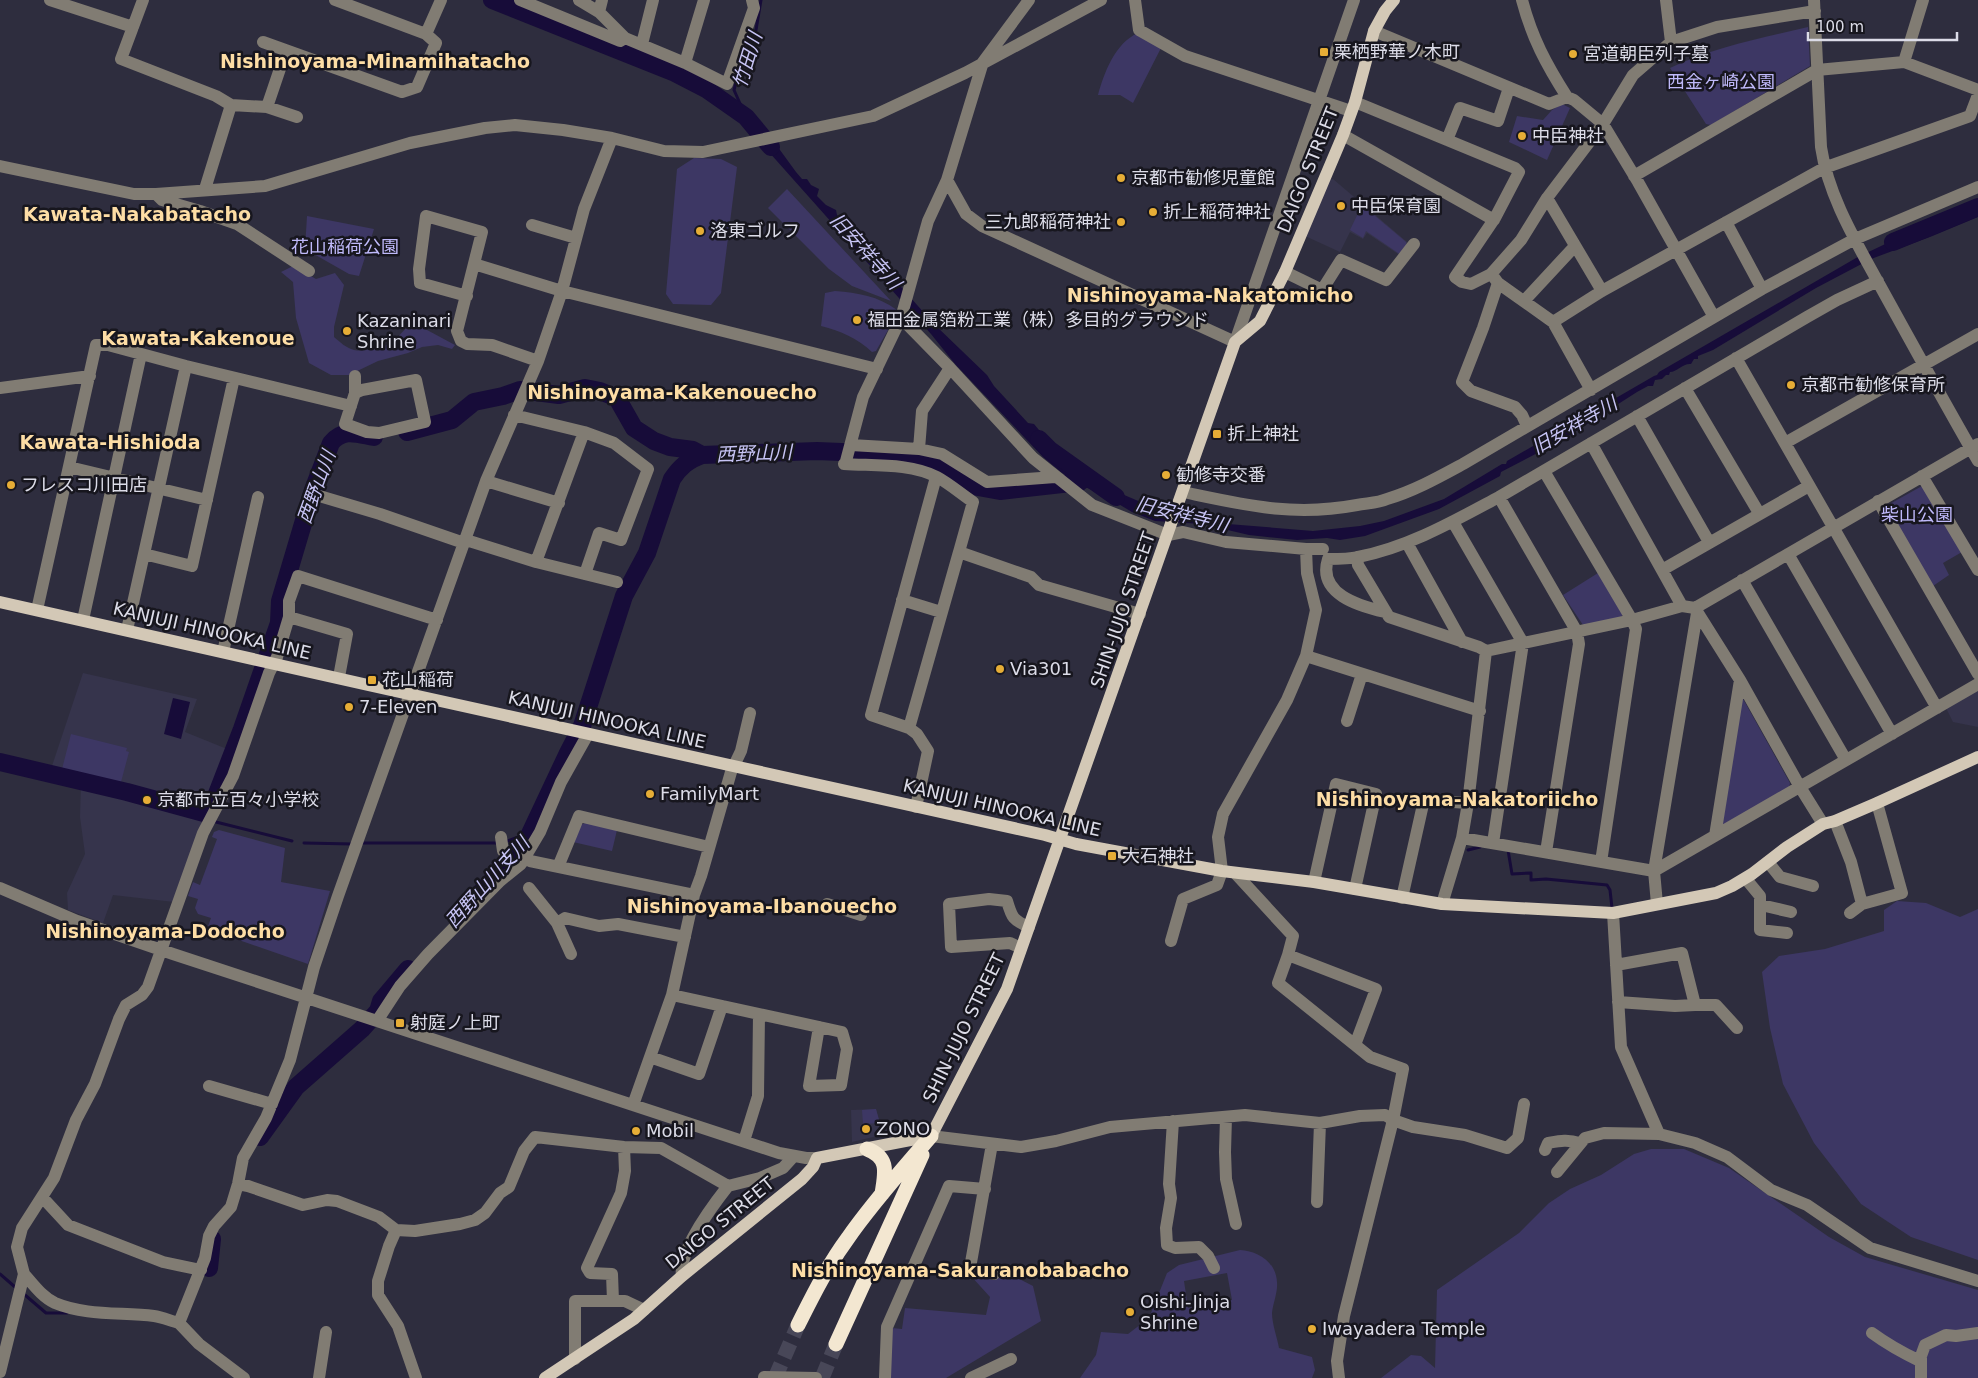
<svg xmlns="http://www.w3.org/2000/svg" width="1978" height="1378" viewBox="0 0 1978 1378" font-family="'DejaVu Sans','Noto Sans JP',sans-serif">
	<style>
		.built { fill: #36344c }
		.green { fill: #3d3764; fill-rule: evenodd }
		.water { fill: #170c39 }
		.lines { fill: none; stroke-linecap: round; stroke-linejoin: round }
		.stream { stroke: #170c39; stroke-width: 3 }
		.river { stroke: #170c39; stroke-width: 18 }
		.highway-tunnel { stroke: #484758; stroke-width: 15; stroke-dasharray: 15 8; stroke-linecap: butt }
		.minor { stroke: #817c73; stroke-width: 12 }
		.major { stroke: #d3c8b6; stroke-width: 12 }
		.highway { stroke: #f3e7d1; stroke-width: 15 }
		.poi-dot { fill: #e6ad36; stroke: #17161e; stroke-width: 2 }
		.labels { text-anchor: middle; stroke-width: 5; stroke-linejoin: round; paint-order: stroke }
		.poi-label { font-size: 18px; fill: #dcdce8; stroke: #17161e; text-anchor: start }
		.park-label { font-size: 18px; fill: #bfb9fa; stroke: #17161e }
		.street-label { font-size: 18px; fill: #dcdce8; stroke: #17161e }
		.water-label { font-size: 19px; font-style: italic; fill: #c7c4f5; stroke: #17161e }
		.neighbourhood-label { font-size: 19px; font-weight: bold; fill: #fddda5; stroke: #17161e }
	</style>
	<rect width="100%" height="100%" fill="#2e2d3e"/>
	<path class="built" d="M1333,179l74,63v5l-6,9 -34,-23 -4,6 -13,-7 -10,20 -35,-16 25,-56z
		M83,673l114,26 -12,33 47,19 -58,151 -61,-7 -10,28 -35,-13 -1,-17 18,-39 -5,-37 1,-35 -31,-10z
		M1978,689v38l-25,-5 -7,-14z
		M876,1109l6,26 -30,7 -1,-32z"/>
	<path class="green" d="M1808,27l2,39 -99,59 -5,-1 -36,-56c44,-21 91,-30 138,-41z
		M1138,33l24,13 -29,57 -13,-8h-22c6,-22 17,-52 40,-62z
		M1562,104l8,4 -23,52 -38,-18 8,-26 26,4 9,-10z
		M694,158l27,1 16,8 -16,126 -10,12 -38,-1 -7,-10 11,-125z
		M787,189l104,112 -39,-15 -23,-17 -61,-61z
		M1362,205l44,37v5l-5,8 -35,-24 -3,7 -13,-8z
		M307,216l67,13 -15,47 -10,-2 -44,-25z
		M293,266l23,13 19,-6 9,12 -10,42v10c6,5 12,11 20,13 11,2 30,-2 39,-9 8,-6 12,-14 21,-18l41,22 -3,4 -14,-4 -16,2 -14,6 -30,8 -29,14h-18l-22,-12 -13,-45 -3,-36 -12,-10z
		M835,291c23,2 43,5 62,19l-6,15 -15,26 -4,1c-15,-14 -31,-21 -51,-26l4,-33z
		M1922,486l40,66 -19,11 6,12 -16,11 -46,-78 1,-3z
		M1598,573l25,40 -2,5 -38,7 -20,-30z
		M1742,697l48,86 -1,5 -67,39z
		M71,734l56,14 -1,3 3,1 -8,30 -9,-2 -2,8 -49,-15z
		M588,822l29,8 -5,21 -39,-9 7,-17z
		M219,830l66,18 -4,34 49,9 -22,73 -101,-35 4,-11 -13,-4 -3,-6 3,-9 -10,-3 5,-14 7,3 17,-46 -5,-2 2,-5z
		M1897,901l29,2 34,14 18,-8v351l-67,-23 -50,-33 -47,-61 -31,-59 -13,-56 -8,-56 17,-16 46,-7 59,-18v-21z
		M876,1109l4,14 -17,1 -1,-14z
		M1651,1149h33l45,19 100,69 36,20 113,33v88h-597l30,-23 10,1 14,12 2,-78 82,-57 30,-30 21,-14 31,-14 33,-21z
		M1240,1250c18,1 36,12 37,32 1,10 -4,21 -5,31 0,11 5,24 7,35l33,9 3,13 -3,8h-232l16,-23 5,-23 27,2 21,-16 18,-45 12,-8zM1227,1273l5,27 -44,8 -4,-27z
		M1000,1269l33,17 8,35 -95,57h-56l2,-50 10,1 3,-21 81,7 4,-18 -19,-21 23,2z"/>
	<path class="water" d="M764,128l32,44 6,7h5l4,6 8,4 -2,7 9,9 10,5 1,5 97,109 53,51 7,11 34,37 6,1 10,12 -2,6 40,35 61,26 64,12 3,5 18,4 85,7 47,-5 24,-5 60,-22 58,-35h4l1,-3 147,-85 3,-1 2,-3 197,-114 48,-23 25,-5 33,-17 16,-3v7l-48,20 -59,22 -55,29 -103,62 -15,6v3h-4l-3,5c-8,-1 -14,8 -21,8l-1,3h-3l-4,4 -7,1 -2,6h-5l-11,6 -75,48 -9,2 -4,5 -48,25 -1,4 -61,33 -74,27 -25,4 -13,-2 -30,2 -48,-5 -47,-11 -47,-3 -23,-9 -32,-19 -15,-6 -23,-14 -19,-16 -88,-93 -24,-30 -180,-202z
		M173,698l17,4 -9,37 -17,-5z"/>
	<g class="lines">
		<path class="stream" d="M746,117l-12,-27 9,-33 13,-27 5,-30
			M216,822l76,19
			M505,842l16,-6 13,-11
			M304,843l49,1
			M362,843h137
			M1468,850l12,-3
			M1508,850l4,24 19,-1v7l15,-1 61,6 3,5 2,18
			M0,1274l15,13
			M25,1295l21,18h21"/>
		<path class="river" d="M492,0l183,73 31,16 40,28 25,30
			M1893,242l85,-35
			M407,432l45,-12 22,-18 29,-6 17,-6 39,5 26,-7 15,3 17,7 17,30 20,13 16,6 23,3 9,5 115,-4 96,4 34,11 31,21 22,4 80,-9
			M1039,439l11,11 66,47
			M0,762l127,30 77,21 9,-9 29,-75 37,-106 1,-22 33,-111 18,-47c12,-15 26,-9 43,-6
			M471,903l47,-50 9,-13 40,-85 15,-29 42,-130 23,-43 25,-74c8,-12 16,-19 30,-24
			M260,1137l36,-50 66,-58 16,-18 3,-10 27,-32
			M209,1268l3,-29"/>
		<path class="highway-tunnel" d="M775,1378l23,-53
			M822,1378l14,-34"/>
		<path class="minor" d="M50,0l83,27
			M143,0l-22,59 95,37 15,9 36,2 30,10
			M520,0l100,41 5,-3
			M579,0l20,12 26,26 60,25 42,21 27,-76 -2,-8
			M1135,0l4,30 46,26 166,55
			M1522,0c10,38 24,64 45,97l7,3 29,24 35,58 76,135
			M1666,0l5,42
			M1814,0l7,147c7,48 34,93 57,135 33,60 66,120 100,179
			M599,12l3,-12
			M1374,31l175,73 18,-7
			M426,34l15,-34
			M263,42l139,50 15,-5 19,-44 -10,-9 -91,-34
			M642,44l11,-44
			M1904,62l19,-62
			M685,63l19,-63
			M1355,102l160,66 4,4 -24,46 -40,59 7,5 9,2 20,-10 30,-34 26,-42 56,-74 30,-49 38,-33 46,-15 98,-16
			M267,107l19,-56
			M1343,135l151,85
			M1447,140l13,-32 38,13 11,-33
			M0,166l134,28h22l109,-8 145,-43 75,-15 30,-3 48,5 49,8 52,13 39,1 170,-36 92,-43 136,-73
			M1634,176l183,-106 87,-8 74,28
			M947,180l19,34 16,12 253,116 119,-342
			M205,189l26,-84
			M156,194l6,6 38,11 37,13 72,47
			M1547,198l55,93
			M1726,222l36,67
			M532,225l44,13
			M474,264l88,27 315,78
			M1285,272l37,18 19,-30 45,20 28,-36
			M1493,276l5,7 55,39 38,68
			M1498,283l-15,45 -21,54 9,9 44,16 7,8 5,11
			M467,296l-47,-13 -1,-14 7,-53 56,16 -25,99 4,10 6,3 25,1 46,16
			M1524,301l51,-55
			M901,318l49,50 83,90 59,47 76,30 15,-3 43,10 80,7h17
			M1553,322l49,-31 222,-123 146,-52 8,-21
			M1736,358l201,350
			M355,376v17l-10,31 22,8 12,1 46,-11 -9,-42 -54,10 -7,3
			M0,388l90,-12
			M1685,388l74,125
			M1637,416l72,126
			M584,432l30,11 34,26 -27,71 -22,-7 -14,41
			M1591,443l91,163
			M1785,443l193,-109
			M851,445l68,4 23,5 45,28 68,-5
			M919,449l3,-38 28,-43
			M846,461l17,-64 38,-79 27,-97 19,-41 36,-118 46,-62
			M844,464c30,2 66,-1 93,13 13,7 24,17 36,25l-14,50
			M69,467l138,33
			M1544,471l88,149 4,9 -35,233
			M1922,476l56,94
			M486,481l73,22
			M1183,492c62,13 110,25 174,13 10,-2 21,-2 30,-6 27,-8 52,-22 76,-35l299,-175 93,-50 123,-52
			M316,495l64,19 84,29
			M1499,497l78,135 2,12 -33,208
			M1878,501l100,173
			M1453,522l70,121 -30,200
			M466,540l70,22 48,-130 -70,-17
			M1407,543l55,99
			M144,554l48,12 42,-188
			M1788,554l104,180
			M1357,557l1,8 31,52 90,30 7,4 146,-31 50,-14 13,2 283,-164
			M536,562l81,20
			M1662,570l147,-84
			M1742,580l104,180
			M902,600l39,12
			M37,610l59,-265h12l78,21 165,40
			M1696,610l44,70 60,107 23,37
			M1385,612c-26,-6 -68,-18 -57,-53 10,0 21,0 30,-2 51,-10 96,-36 141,-60l308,-180 30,-17 41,-19
			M289,617l58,17 -8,43
			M83,620l58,-266
			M127,630l59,-264
			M223,652l35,-155
			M1306,656l174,55
			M1347,721l15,-47
			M909,728l-38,-13 65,-238
			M916,807l12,-56 -11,-17 -8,-6 50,-176 72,25 8,8 101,29
			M1835,821l16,41 11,42
			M1715,836l25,-156
			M501,837l2,14
			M1462,838l192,33 324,-187
			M530,861l164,34
			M1768,862l12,15 33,9
			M558,867l21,-51 130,31
			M1235,873l58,63 -5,19 -10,28 92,74 33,12 -10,51 20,7 52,8 42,13 11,-10 6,-34
			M1746,879l14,17v34l27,3
			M1314,882l22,-98 40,10 -21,95
			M0,888l77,33 96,33 606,199 27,5h11
			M529,888l28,35
			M1402,898l22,-98 44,3
			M827,904l34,11
			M1442,904l20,-66 6,-35 18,-152
			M1657,904l-3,-33 43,-258
			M1761,905l30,7
			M1613,913l8,134 38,87 36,9 32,14 44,33 36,15 63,43 108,33
			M1850,913l12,-9 40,-11 -25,-90
			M1171,941l12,-42 34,-14 5,-14 -4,-34 5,-23 64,-114 19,-44 10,-46 -9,-37 -1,-24
			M1021,948l-11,-5 -59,4 -2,-43 40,-5 18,2c5,17 6,19 22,26
			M571,954l-14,-31 8,-5 34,8 19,-2 67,13
			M1288,955l88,34 -21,56
			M1616,965l66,-12 13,52h21l21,23
			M672,995l170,37 5,17 -6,36 -32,1 10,-59
			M1618,1002l57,4 20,-1
			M377,1021l23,-35 28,-32 72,-73 21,-17 19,-32 21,-50 27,-48
			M650,1057l49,17 23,-68
			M209,1086l63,18
			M633,1105l39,-110 22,-100 7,-19 30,-104 10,-21 9,-38
			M1226,1117l-1,35 1,27 10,45
			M1173,1121l-4,63 2,14 -5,30 1,17 8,3 24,-1 9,9 6,12
			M931,1136l90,11 35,-6 54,-14 135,-12 75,8 40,-7 25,-1 8,5 -49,196 -7,45 2,17
			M744,1141l14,-45 1,-82
			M992,1144l-22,124 24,6
			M624,1147l1,24 -4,22 -34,75 3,5 22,1 1,27h12l19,9
			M1545,1150l3,-7c11,-2 20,-4 31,0
			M1557,1172l28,-34 19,-5 55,1
			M238,1184l10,2 55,19 24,-5 10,1 42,16 17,13 19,1 45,-7 15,-4 10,-7 15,-20 9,-6 15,-36 11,-14 89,10 37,1 67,38 32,-8 23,-10 10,-11
			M43,1198l25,27 95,37 38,8
			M1317,1202l3,-79
			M396,1230l-7,16 -11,35v14l20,31 18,52
			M24,1274c9,10 18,23 31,29 31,13 66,9 99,13 8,1 17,5 25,7
			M682,1276c-4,-24 31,-71 46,-90
			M1872,1333c15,11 31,20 48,28
			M575,1359v-58h38
			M0,1372l24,-98 -7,-27 5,-19 32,-50 22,-58 19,-36 24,-65 7,-14 16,-10 6,-8 55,-154 30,-57 36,-103 8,-16 12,-40v-16l9,-25 139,44
			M764,1377l52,1
			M244,1378l-45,-34 -20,-21 26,-65 4,-22 5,-10 17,-19 7,-23 5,-26 23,-40 24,-58 24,-93 24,-71 148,-415 52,-120 24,-70 22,-82 28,-71
			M319,1378l7,-46
			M885,1378l2,-51 62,-141 36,3
			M971,1378l40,-19
			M1921,1378v-22l4,-11 21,-10 10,1 22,-3"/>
		<path class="major" d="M0,602l368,83 677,150 31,9 146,27 92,11 128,22 171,9 103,-20 16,-7 20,-12 35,-27 36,-23 12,-3 42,-18 101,-46
			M545,1378l89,-59 48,-43 120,-97 11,-12 4,-9 114,-22 76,-147 228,-647 25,-21 25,-49 58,-137 12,-33 19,-71 11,-20 9,-11"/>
		<path class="highway" d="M867,1149c23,9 18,24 15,45
			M798,1325c15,-30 30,-60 50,-87 25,-36 55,-69 83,-102
			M836,1344l86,-189"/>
	</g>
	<g class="poi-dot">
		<rect x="1319" y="47" width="10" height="10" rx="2.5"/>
		<circle cx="1573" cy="54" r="5"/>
		<circle cx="1522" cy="136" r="5"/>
		<circle cx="1121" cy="178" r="5"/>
		<circle cx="1341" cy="206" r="5"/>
		<circle cx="1153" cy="212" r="5"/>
		<circle cx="1121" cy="222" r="5"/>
		<circle cx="700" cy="231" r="5"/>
		<circle cx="857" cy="320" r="5"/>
		<circle cx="347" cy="331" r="5"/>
		<circle cx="1791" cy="385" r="5"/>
		<rect x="1212" y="429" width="10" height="10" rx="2.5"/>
		<circle cx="1166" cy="475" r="5"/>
		<circle cx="11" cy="485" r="5"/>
		<circle cx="1000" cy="669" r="5"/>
		<rect x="367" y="675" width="10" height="10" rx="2.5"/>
		<circle cx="349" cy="707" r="5"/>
		<circle cx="650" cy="794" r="5"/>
		<circle cx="147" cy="800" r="5"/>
		<rect x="1107" y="851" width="10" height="10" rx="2.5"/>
		<rect x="395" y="1018" width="10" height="10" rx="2.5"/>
		<circle cx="866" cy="1129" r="5"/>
		<circle cx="636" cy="1131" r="5"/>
		<circle cx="1130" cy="1312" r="5"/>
		<circle cx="1312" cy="1329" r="5"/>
	</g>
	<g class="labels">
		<g class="poi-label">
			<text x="1334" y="58">栗栖野華ノ木町</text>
			<text x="1583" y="60">宮道朝臣列子墓</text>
			<text x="1532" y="142">中臣神社</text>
			<text x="1131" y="184">京都市勧修児童館</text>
			<text x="1351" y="212">中臣保育園</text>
			<text x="1163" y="218">折上稲荷神社</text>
			<text x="1111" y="228" text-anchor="end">三九郎稲荷神社</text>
			<text x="710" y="237">洛東ゴルフ</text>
			<text x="867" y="326">福田金属箔粉工業（株）多目的グラウンド</text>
			<text x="357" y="327">Kazaninari<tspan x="357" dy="21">Shrine</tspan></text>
			<text x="1801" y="391">京都市勧修保育所</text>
			<text x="1227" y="440">折上神社</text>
			<text x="1176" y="481">勧修寺交番</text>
			<text x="21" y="491">フレスコ川田店</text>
			<text x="1010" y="675">Via301</text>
			<text x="382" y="686">花山稲荷</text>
			<text x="359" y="713">7-Eleven</text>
			<text x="660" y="800">FamilyMart</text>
			<text x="157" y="806">京都市立百々小学校</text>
			<text x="1122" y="862">大石神社</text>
			<text x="410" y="1029">射庭ノ上町</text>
			<text x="876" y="1135">ZONO</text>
			<text x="646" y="1137">Mobil</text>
			<text x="1140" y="1308">Oishi-Jinja<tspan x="1140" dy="21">Shrine</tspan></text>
			<text x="1322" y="1335">Iwayadera Temple</text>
		</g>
		<g class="park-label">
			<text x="1721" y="88">西金ヶ崎公園</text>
			<text x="345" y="253">花山稲荷公園</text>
			<text x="1917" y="521">柴山公園</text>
		</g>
		<g class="street-label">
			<text transform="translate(1308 170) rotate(-68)" y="6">DAIGO STREET</text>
			<text transform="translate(1123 610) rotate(-71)" y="6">SHIN-JUJO STREET</text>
			<text transform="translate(212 631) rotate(13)" y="6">KANJUJI HINOOKA LINE</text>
			<text transform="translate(607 720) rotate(13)" y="6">KANJUJI HINOOKA LINE</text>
			<text transform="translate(1002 808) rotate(13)" y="6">KANJUJI HINOOKA LINE</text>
			<text transform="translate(964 1028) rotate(-64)" y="6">SHIN-JUJO STREET</text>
			<text transform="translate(720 1223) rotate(-39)" y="6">DAIGO STREET</text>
		</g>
		<g class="water-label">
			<text transform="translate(747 60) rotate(-73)" y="7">竹田川</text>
			<text transform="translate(866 251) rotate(48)" y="7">旧安祥寺川</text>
			<text transform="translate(1574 425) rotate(-30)" y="7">旧安祥寺川</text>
			<text transform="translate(754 453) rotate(-2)" y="7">西野山川</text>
			<text transform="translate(316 487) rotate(-70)" y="7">西野山川</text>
			<text transform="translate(1182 514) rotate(14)" y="7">旧安祥寺川</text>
			<text transform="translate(487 882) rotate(-48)" y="7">西野山川支川</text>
		</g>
		<g class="neighbourhood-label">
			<text x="375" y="68">Nishinoyama-Minamihatacho</text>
			<text x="137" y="221">Kawata-Nakabatacho</text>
			<text x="1210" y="302">Nishinoyama-Nakatomicho</text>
			<text x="198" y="345">Kawata-Kakenoue</text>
			<text x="672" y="399">Nishinoyama-Kakenouecho</text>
			<text x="110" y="449">Kawata-Hishioda</text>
			<text x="1457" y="806">Nishinoyama-Nakatoriicho</text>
			<text x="762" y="913">Nishinoyama-Ibanouecho</text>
			<text x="165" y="938">Nishinoyama-Dodocho</text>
			<text x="960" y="1277">Nishinoyama-Sakuranobabacho</text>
		</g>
	</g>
	<path d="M1808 32v8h149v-8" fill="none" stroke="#dcdce8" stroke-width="2.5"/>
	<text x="1816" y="32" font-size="15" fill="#dcdce8" stroke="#17161e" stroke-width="4" paint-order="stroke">100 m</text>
</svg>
